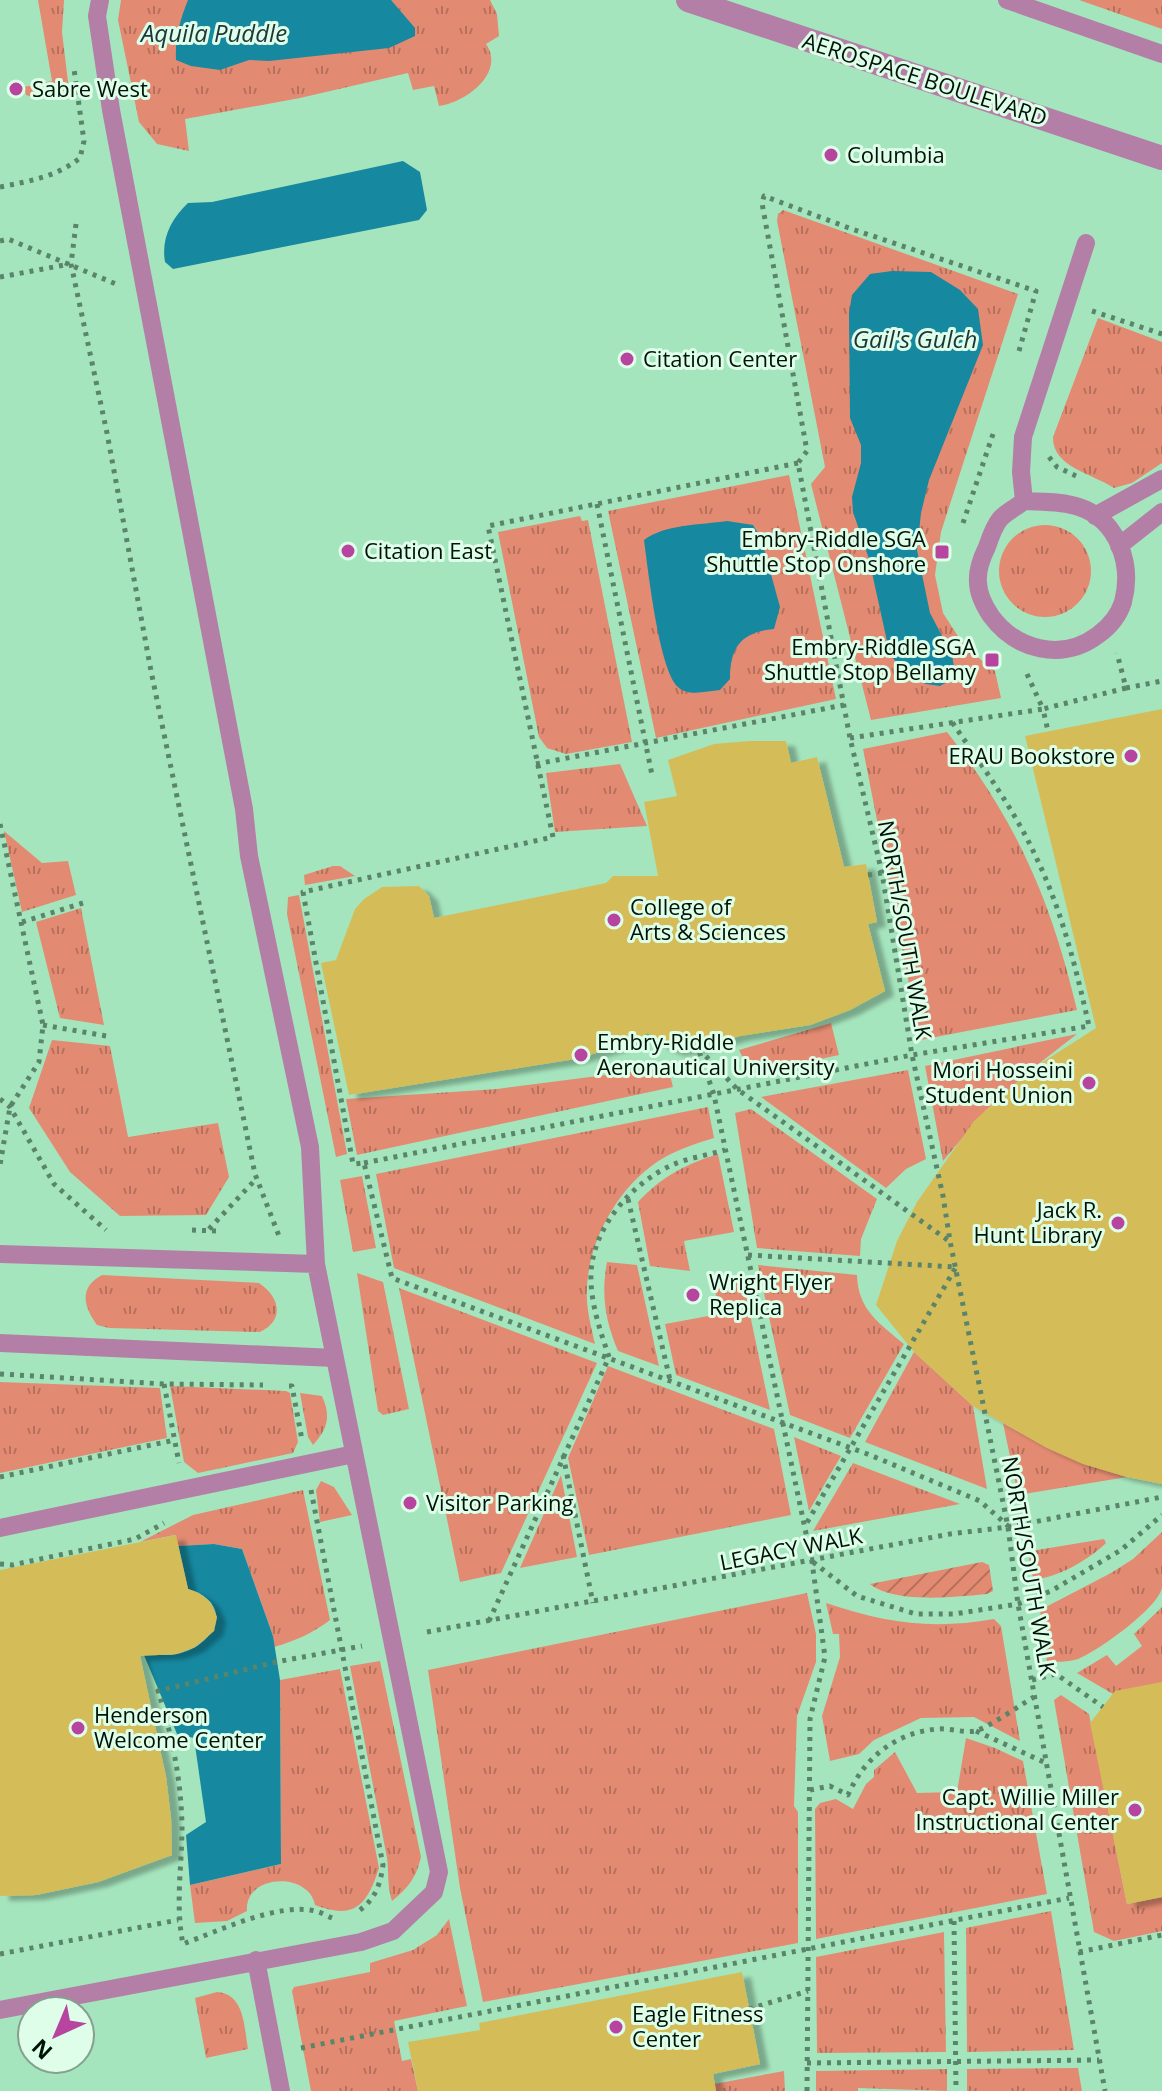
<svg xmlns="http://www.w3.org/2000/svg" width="1162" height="2091" viewBox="0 0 1162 2091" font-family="'Open Sans',sans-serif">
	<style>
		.grass { fill: url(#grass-tufts) }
		.garden { fill: url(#garden-furrows) }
		.water { fill: #1688a0 }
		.building { fill: #d4bd59; filter: url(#shadow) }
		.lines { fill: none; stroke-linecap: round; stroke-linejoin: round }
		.path { stroke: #5a856a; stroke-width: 5; stroke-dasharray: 4 6; stroke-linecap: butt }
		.lane { stroke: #b47fa6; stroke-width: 18 }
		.street { stroke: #b47fa6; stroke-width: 24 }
		.poi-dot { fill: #b745a0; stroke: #defee9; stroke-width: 3 }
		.labels { text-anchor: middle; stroke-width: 6; stroke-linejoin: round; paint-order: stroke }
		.street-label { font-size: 22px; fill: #001307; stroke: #defee9 }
		.poi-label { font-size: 22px; fill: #001307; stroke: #defee9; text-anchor: start }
		.water-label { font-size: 24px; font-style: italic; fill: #1e343a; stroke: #defee9 }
	</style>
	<defs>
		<pattern id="grass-tufts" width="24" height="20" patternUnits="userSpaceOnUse" patternTransform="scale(2)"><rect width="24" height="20" fill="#e38b72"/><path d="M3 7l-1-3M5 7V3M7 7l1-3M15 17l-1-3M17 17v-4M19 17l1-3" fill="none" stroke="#b6705c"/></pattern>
		<pattern id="garden-furrows" width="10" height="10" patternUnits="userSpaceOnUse" patternTransform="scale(2)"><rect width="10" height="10" fill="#e38b72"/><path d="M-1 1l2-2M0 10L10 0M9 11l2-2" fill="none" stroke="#b6705c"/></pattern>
		<filter id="shadow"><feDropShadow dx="9" dy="5" stdDeviation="2" flood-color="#0004"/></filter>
	</defs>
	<rect width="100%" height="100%" fill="#a5e5bd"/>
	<path class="grass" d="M38,0h26l-2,32 7,58 -34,8 -9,-3 -2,-8 28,-6z
		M121,0h369l7,14 2,22 -13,8c20,29 -21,59 -47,62l-5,-20 -21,4 -5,-17 -108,25 -115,21 4,32 -32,-7 -18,-22 -21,-102z
		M1079,0h83v29z
		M783,210l235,84 -77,238 -6,43 8,38 22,34 30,24 6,27 -130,22 -60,-236 14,-17 -48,-246 1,-7z
		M1098,318l64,24v121l-30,20 -18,5c-21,-14 -62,-21 -61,-51z
		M789,475l47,224 -180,39 -48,-227z
		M580,516l2,5 6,-1 44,222 -66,12 -19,-6 -8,-11 -41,-205z
		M999 571a46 46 0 1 1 92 0a46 46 0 1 1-92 0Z
		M947,732c70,90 104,168 130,278l-157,30 -57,-291z
		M620,764l27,62 -92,6 -9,-59z
		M4,831l38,32 26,-2 8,34 -54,17z
		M333,866h7l15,10 -50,9 -1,-10z
		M299,895l48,259 -11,3 -49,-243 1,-17z
		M81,908l23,117 -44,-7 -24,-96z
		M831,1023l8,32 -88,19 -12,-24z
		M1077,1034l-45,35 -46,41 -43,51 -18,-95z
		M52,1040l58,6 18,91 90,-14 11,54 -23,38 -86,1 -50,-44 -41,-64z
		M668,1067l5,20 -316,68 -11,-56 151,-10z
		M908,1070l18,89 -20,10 -20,19 -125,-91z
		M708,1107l6,31c-19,6 -39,12 -57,24 -43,29 -73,87 -70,139 1,15 5,29 8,43l-201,-76 -18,-94z
		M751,1109l126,90 -16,40 -1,17 -103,-8 -22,-135z
		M718,1154l16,78 -50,9 6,30 -40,-5 -12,-64c23,-25 48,-38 80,-48z
		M362,1176l14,72 -23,4 -13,-72z
		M607,1262l30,3 22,101 -41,-15c-13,-31 -17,-56 -11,-89z
		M758,1265l99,10c1,35 22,48 47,69l-54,94 -60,-23z
		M357,1273l26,9 26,127 -26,6 -5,-4z
		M102,1275l157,8c21,14 26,37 1,49l-151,-4 -12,-3c-13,-18 -19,-37 5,-50z
		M713,1276l30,5 27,129 -94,-35 -11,-51 54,-10z
		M399,1288l198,75 -96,210 -41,9z
		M914,1352l59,54 14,83 -122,-47z
		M608,1366l166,63 17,86 -202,40 -21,-97z
		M0,1382l160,6 7,50 -167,35z
		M170,1386l116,5 4,2 8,49 -5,11 -95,20 -14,-11z
		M300,1393l22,3c9,20 6,33 -9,49l-5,-8z
		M1003,1423c40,23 79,41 124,54l-109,18z
		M794,1437l47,19 -32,55z
		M853,1463l107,41 -147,27z
		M561,1475l16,82 -57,11z
		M321,1481l13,6 18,28 -32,7 -4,-32z
		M303,1490l27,130c-17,13 -35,21 -56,27l-1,-11 -31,-87 -28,-5 -36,2 -3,-11 -35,7 53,-27z
		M1162,1532c0,17 0,40 0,56 -5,21 -64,63 -84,71 -10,3 -21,3 -31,3l-7,-52 71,-37 22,-14z
		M1104,1539l2,4c-16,16 -52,37 -73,36l-4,-20 8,-9z
		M807,1593l9,41v28l-19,54 -3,90 4,6v131l-315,59 -23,-114 -32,-218z
		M826,1603c60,20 105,27 168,16l7,7 19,115 -46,-24 -53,1 -47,22 -15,14 -29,7 -8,-45 18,-59 -1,-23h-6z
		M1162,1607v76l-49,11 -36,-21 30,-18 9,11 26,-20 -8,-12z
		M380,1661l41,196c-5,21 -12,30 -29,44 -5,-15 -3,-28 -5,-43l-37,-192z
		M340,1669l39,199c-12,38 -25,52 -64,37 -6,-34 -71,-31 -68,6l-20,10 -32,2 -5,-38 91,-21 -1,-184z
		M1061,1695l28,19 38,190 35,-7v34l-48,10 -20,-9 -40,-232z
		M966,1738l29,10 28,13 24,133 -231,45 -1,-130 5,-6 16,-4 17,10 13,-25 8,-7v-7l21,-18 22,41 40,-1z
		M1051,1911l23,139 -107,2 -1,-124z
		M449,1919l18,87 -73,15 8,40 9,-2 7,32h-107l-19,-100 2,-4 76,-15v-9l43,-13 24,-15z
		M944,1932l2,120 -129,1 -1,-96z
		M217,1992c28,2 27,35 31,57l-42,9 -11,-60z
		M1078,2068l4,23h-115v-22z
		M947,2069v22l-89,-3v3h-42v-20z
		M784,2071l1,20h-69l-2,-7z"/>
	<path class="garden" d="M982,1562l7,3 4,26 -6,3c-31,3 -92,10 -117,-10z"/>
	<path class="water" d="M188,0h203l24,28v8l-26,12 -120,13 -20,-1 -29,10 -29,-4 -15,-6c-1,-23 4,-40 12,-60z
		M403,161l17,11 7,38 -8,10 -246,49 -8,-7c-4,-23 6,-43 23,-59l24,-1z
		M892,271l39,1 29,18 18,19 5,36 -54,135 -8,33 -4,37 13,63 22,42 2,12 -3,13 -11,6 -14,-2 -16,-7 -20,-22 -21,-96 -16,-47 -1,-15 9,-34v-18l-11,-27 -1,-105 3,-18 18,-21z
		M727,521l26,4 8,13 19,69 -6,22c-33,3 -44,18 -44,50l-10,11c-13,1 -32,7 -42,-3 -19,-17 -30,-118 -34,-147 21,-16 57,-15 83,-19z
		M214,1544l28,5 31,87 7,44 1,184 -91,21 -4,-50 20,-13 -12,-84 -17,-4 -36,-86c7,3 15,7 24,7 43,1 78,-49 23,-66l-10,-43z"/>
	<path class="building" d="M1162,709v775l-35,-7 -44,-13 -36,-16 -74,-42 -59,-54 -38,-47 21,-64 20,-39 57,-81 58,-52 64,-41 -71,-292z
		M749,741h37l5,22 26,-6 27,110 22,-3 11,58 -9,2 17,67 -35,19 -40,15 -70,11 -42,12 -23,3 -14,-6 -13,-12 -21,11 -52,15 -226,36 -28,-132 15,-3 19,-51 9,-10 18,-12 37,-1 10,10 5,22 172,-35 7,-7h45l-14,-74 33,-6 -9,-36 46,-16z
		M176,1535l12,54 11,4 11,9 7,15 -3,14 -19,16 -19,7 -36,2 26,121 5,41 1,37 -74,27 -62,13 -36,1v-326z
		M1162,1682v215l-35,7 -37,-181 25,-32z
		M742,1972l18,92 -47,10 3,17h-298l-10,-49 72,-12 -1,-7z"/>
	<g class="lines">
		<path class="path" d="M0,187c30,-6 56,-10 80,-29l4,-17 -10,-72
			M76,224l-5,40 36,169 44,238 104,503 24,62
			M0,241l8,-2 108,45
			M0,277l70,-13
			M1092,311l70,23
			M1019,351l17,-60 -187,-63 -85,-32 -2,7 45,248 -9,12 52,275 32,135 30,182 31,141 7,45 58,286 10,77 87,487
			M1049,457l8,10 19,9
			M798,463l-310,63 65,311 -250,55 50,272 11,-1 28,115 478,177 110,46 28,25
			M597,504l55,271
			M963,523l30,-89
			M1027,674l16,35 83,-21 -9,-35
			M1126,688l36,-7
			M850,738l193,-29 5,22
			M536,764l308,-59
			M0,824l43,201 -4,37 -29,45 -10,58
			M868,875l14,-2
			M22,922l61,-19
			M43,1025l69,12
			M0,1099l10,8 44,77 52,46
			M364,1163l548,-108 177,-29c-13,-58 -27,-115 -53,-169 -22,-48 -54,-91 -84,-135
			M628,1199l42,181
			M209,1229l47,-50
			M192,1230l26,1
			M748,1255l208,12 -151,259
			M0,1374l164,10 99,1
			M164,1384l15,79
			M289,1386h3l10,54
			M563,1455l30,148
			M0,1477l175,-37
			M311,1490l72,375c-3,21 -8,35 -26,47
			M813,1562l44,34 59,18h38l64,-10 33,-13 70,-41 41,-35
			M0,1564l12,1 123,-26 29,-16
			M489,1621l120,-264c-9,-27 -19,-55 -18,-84 2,-46 41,-90 81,-108 16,-7 36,-10 53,-15
			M427,1632l523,-98 58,-7 154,-30
			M1032,1680l24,-6 47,33
			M976,1731l70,32
			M810,1790l20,-4 18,9c16,-37 48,-63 90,-66 11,-1 25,4 37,2 13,-3 45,-26 59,-34
			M332,1918c-5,-2 -11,-6 -17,-7 -36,-9 -97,20 -132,33 -8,-39 -1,-78 -1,-118 -1,-47 -10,-91 -24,-135l118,-29 86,-16
			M954,1921l2,170
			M1079,1952l83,-17
			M0,1954l178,-34
			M749,2009l59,-18
			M301,2048l768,-150
			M807,2063l292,-3
			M807,2091l3,-372 15,-62 -13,-95 -98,-467 -16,-47 39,41 212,152"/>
		<path class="lane" d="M1007,0l155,54
			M1024,501c18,1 38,0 55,6 39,13 54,57 44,95 -4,13 -14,25 -25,33 -36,27 -82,15 -107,-19 -6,-9 -13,-23 -13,-34 -1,-12 4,-25 9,-35 3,-9 7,-21 13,-28 6,-7 17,-12 24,-18z
			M1024,501l-3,-29 2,-35 63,-194
			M1095,516l67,-37
			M1119,546l43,-34
			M0,1254l316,10
			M0,1343l335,15
			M0,1528l354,-74
			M256,1960l25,131
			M0,2010l361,-68 32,-11 41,-39 5,-20 -123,-608 -6,-117 -61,-291 -5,-47 -133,-699 -14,-94 3,-16"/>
		<path class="street" d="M688,0l474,158"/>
	</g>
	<g class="poi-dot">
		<circle cx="16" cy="89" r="8"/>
		<circle cx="831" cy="155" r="8"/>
		<circle cx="627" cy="359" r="8"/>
		<circle cx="348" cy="551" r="8"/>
		<rect x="934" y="544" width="16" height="16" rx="4"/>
		<rect x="984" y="652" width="16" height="16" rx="4"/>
		<circle cx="1131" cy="756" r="8"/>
		<circle cx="614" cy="920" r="8"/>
		<circle cx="581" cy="1055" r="8"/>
		<circle cx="1089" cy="1083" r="8"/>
		<circle cx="1118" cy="1223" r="8"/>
		<circle cx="693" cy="1295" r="8"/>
		<circle cx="410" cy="1503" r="8"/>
		<circle cx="78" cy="1728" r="8"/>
		<circle cx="1135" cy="1810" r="8"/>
		<circle cx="616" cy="2027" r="8"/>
	</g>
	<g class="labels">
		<g class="street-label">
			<text transform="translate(925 79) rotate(18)" y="8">AEROSPACE BOULEVARD</text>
			<text transform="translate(905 930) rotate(80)" y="8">NORTH/SOUTH WALK</text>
			<text transform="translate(791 1549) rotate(-11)" y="8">LEGACY WALK</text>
			<text transform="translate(1029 1566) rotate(80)" y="8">NORTH/SOUTH WALK</text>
		</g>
		<g class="poi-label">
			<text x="32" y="97">Sabre West</text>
			<text x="847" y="163">Columbia</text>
			<text x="643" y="367">Citation Center</text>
			<text x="926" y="547" text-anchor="end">Embry-Riddle SGA<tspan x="926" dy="25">Shuttle Stop Onshore</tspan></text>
			<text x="364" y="559">Citation East</text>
			<text x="976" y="655" text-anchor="end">Embry-Riddle SGA<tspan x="976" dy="25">Shuttle Stop Bellamy</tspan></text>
			<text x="1115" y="764" text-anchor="end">ERAU Bookstore</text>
			<text x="630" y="915">College of<tspan x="630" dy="25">Arts &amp; Sciences</tspan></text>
			<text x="597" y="1050">Embry-Riddle<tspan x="597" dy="25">Aeronautical University</tspan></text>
			<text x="1073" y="1078" text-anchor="end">Mori Hosseini<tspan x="1073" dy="25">Student Union</tspan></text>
			<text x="1102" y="1218" text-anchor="end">Jack R.<tspan x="1102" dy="25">Hunt Library</tspan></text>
			<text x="709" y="1290">Wright Flyer<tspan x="709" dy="25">Replica</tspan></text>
			<text x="426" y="1511">Visitor Parking</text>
			<text x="94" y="1723">Henderson<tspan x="94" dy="25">Welcome Center</tspan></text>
			<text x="1119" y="1805" text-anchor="end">Capt. Willie Miller<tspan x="1119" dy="25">Instructional Center</tspan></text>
			<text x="632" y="2022">Eagle Fitness<tspan x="632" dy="25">Center</tspan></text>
		</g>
		<g class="water-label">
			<text x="214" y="42">Aquila Puddle</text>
			<text x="915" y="348">Gail's Gulch</text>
		</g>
	</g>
	<g transform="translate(56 2035) rotate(224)"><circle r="38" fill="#defee9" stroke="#85a08f" stroke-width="2"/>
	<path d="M0-6L14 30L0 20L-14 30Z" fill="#b745a0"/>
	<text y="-12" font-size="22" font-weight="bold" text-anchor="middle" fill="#001307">N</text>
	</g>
</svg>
